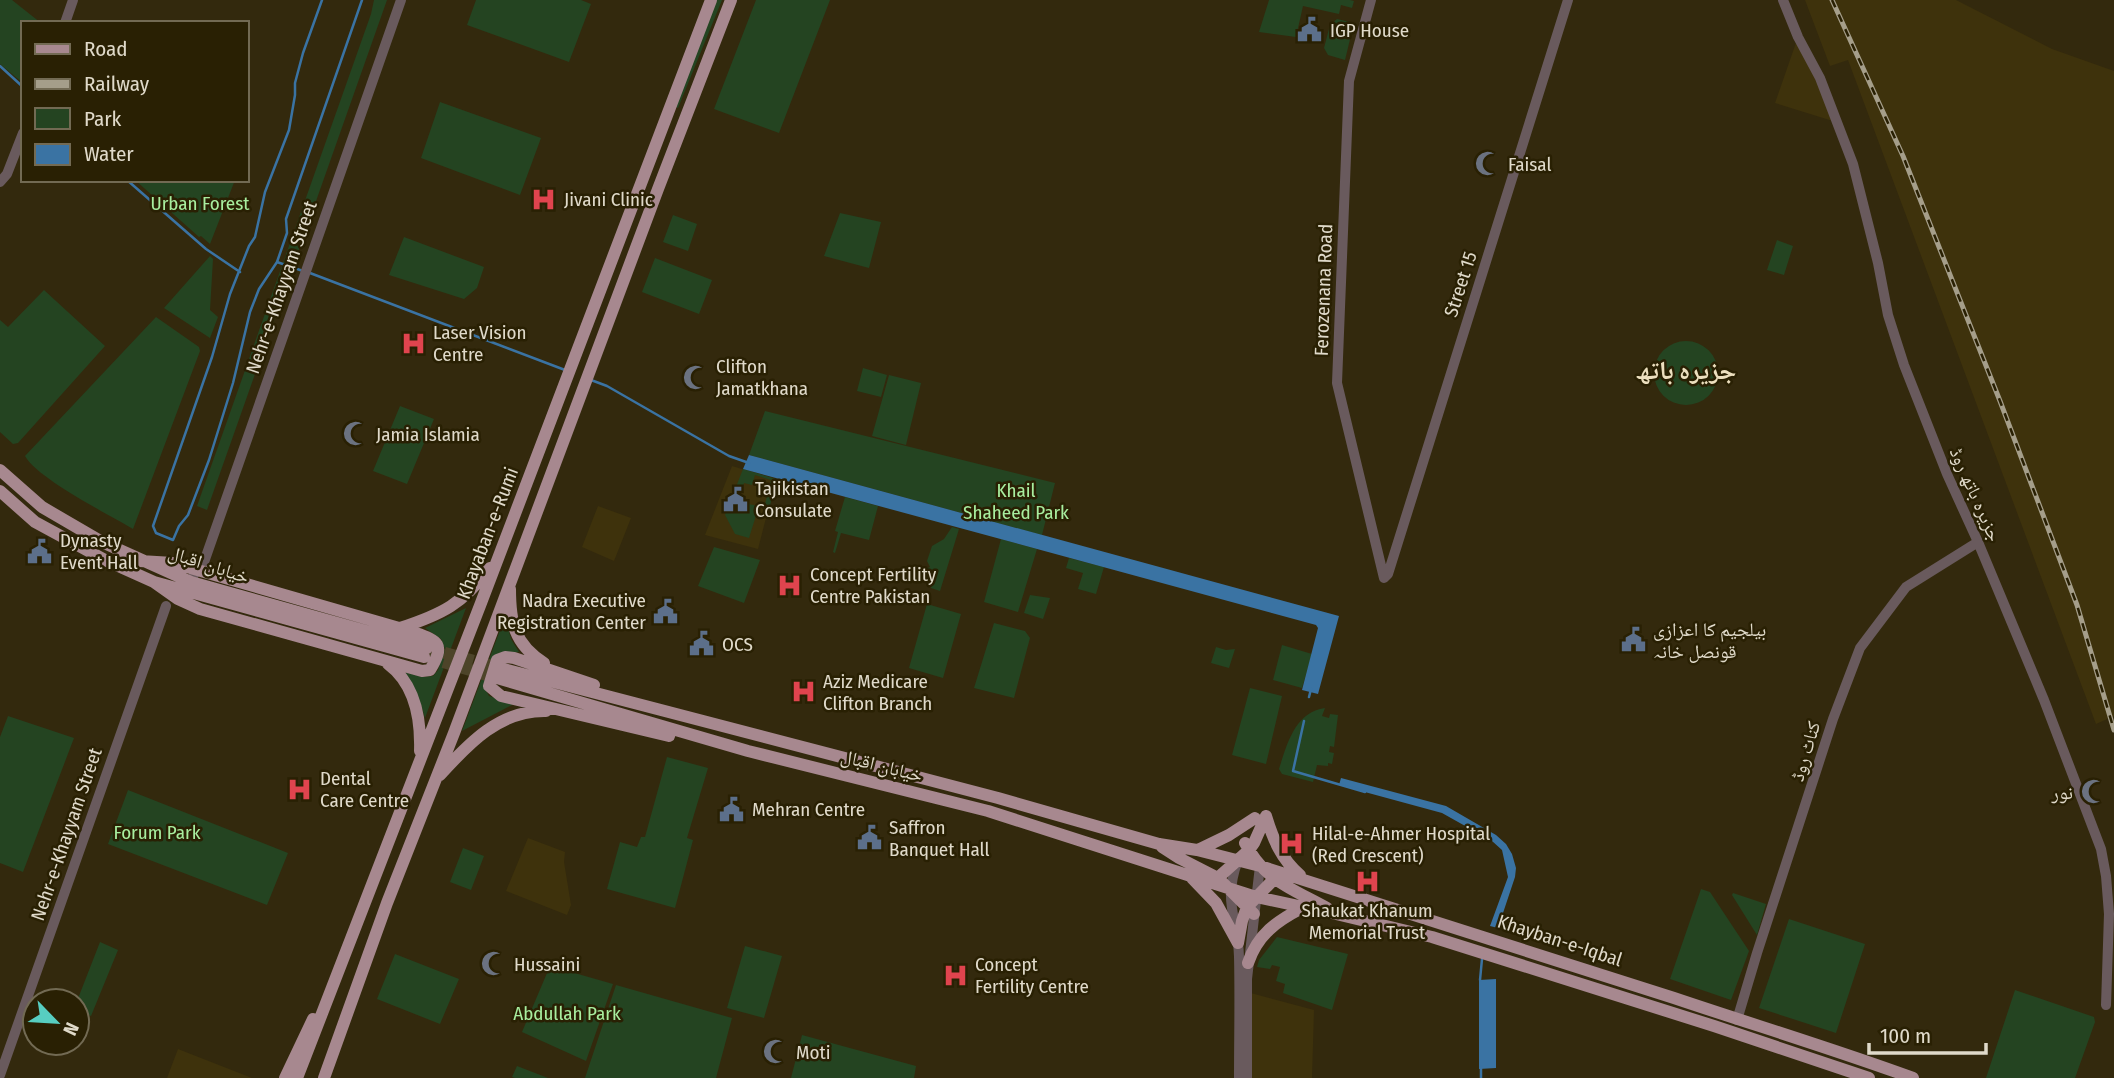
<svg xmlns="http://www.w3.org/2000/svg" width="2114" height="1078" viewBox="0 0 2114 1078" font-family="'Fira Sans Condensed','Noto Naskh Arabic',sans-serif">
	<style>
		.built { fill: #3e320c }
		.green { fill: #244421 }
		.water { fill: #3a73a3 }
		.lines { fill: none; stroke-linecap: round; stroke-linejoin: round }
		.stream { stroke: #3a73a3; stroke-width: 2.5 }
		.primary-tunnel { stroke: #4d4429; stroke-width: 12; stroke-dasharray: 12 6; stroke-linecap: butt }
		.tertiary { stroke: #695a5d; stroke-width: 10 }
		.primary { stroke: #a7888f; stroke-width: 12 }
		.rail-casing { stroke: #a59e8a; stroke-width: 5 }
		.rail { stroke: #292003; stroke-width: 2.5; stroke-dasharray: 8; stroke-linecap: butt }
		.labels { text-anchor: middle; stroke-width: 5; stroke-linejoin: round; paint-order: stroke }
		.poi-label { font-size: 19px; fill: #e0daca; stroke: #292003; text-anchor: start }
		.park-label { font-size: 19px; fill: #a8ee9f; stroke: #292003 }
		.street-label { font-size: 19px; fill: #e0daca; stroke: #292003 }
		.district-label { font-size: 26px; font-weight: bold; fill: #ecdfbe; stroke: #292003 }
	</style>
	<rect width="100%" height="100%" fill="#33290d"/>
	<path class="built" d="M1805,0h151l96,49 62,22v645l-18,8 -248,-664 -18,6z
		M1798,37l38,85 -61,-19z
		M732,466l44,13 -18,70 -53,-14z
		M598,506l33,12 -17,43 -32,-14z
		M528,838l37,14 -1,10 7,43 -4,10 -61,-24z
		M1247,992l67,18 -2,68h-64z
		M178,1049l74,29h-85z"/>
	<path class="green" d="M0,0h12l29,23h-18v60l-23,-19z
		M374,0h13l-180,510 -10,-4 174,-492z
		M476,0h105l10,4 -22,58 -102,-37z
		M716,0h6l-44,108 -4,-2z
		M756,0h74l-51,133 -65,-24z
		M1269,0h81l4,1 -2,7 -11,-3 -2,9 -36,-8 -7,31 -37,-5z
		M1337,19l17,4 -9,37 -17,-5 -4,-7 6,-23z
		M440,102l101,36 -21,57 -99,-37z
		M135,180h100l-25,64 -9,-8 -2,1z
		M840,213l41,9 -12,46 -45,-12z
		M673,215l24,9 -9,27 -25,-9z
		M404,237l80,30 -7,21 -13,11 -75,-24z
		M1777,240l16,6 -9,29 -17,-5z
		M210,256l3,3 -3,51 8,7 -8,21 -46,-30z
		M655,258l57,22 -13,34 -57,-22z
		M44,290l61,56 -87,97 -5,1 -13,-12v-112l8,7z
		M156,317l43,30 1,4 -67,178c-25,-15 -95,-50 -108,-73z
		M1654 373a32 32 0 1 1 64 0a32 32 0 1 1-64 0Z
		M863,368l24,7 -6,22 -24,-6z
		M889,375l32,8 -15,62 -34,-9z
		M400,406l34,13 -27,65 -34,-13z
		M765,411l290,72 -13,52 -293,-80z
		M743,469l33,10 -6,27 -5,-2 6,-24 -16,-5 -3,10 -8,-2 -2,7h-2l-3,12 22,4 -10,32 -14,-4 -10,-19z
		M845,497l33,9 -9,34 -28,-7 -6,20 -2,-1 5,-20 -3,-1z
		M952,527l7,2 -19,62 -9,-3 -5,-19 4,-2 -3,-6 5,-15 12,-7z
		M1001,539l36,10 -19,63 -34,-10z
		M714,547l46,13 -16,43 -46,-17z
		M1069,558l35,9 -8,27 -18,-5 5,-16 -17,-5z
		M1030,595l20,3 -7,21 -19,-6z
		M927,604l34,10 -18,64 -34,-10z
		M466,608l-41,110 -4,-13 -17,-33 18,5 11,-1 5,-6 7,-21 -4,-10 -16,-11z
		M505,617l6,22 8,13 -14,1 -22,32 6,11 25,8 -52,27z
		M994,623l31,8 5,7 -16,60 -40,-10z
		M1282,645l30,9 -10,34 -29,-8z
		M1216,647l10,3 9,-1 -6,19 -18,-5z
		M1250,688l32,8 -16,68 -34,-9z
		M1325,708l-3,8 7,2 1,-4 8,1 -4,32 -4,-1 -1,6 5,1 -2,11 -4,-1v3l-11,-1 -4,17 -31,-8 -3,-5c8,-25 16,-57 46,-61z
		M8,716l66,22 -51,134 -23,-9v-126z
		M667,757l41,11 -21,70 6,2 -18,68 -68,-19 13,-47 17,5 4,-10h4z
		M128,790l160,63 -21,52 -159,-61z
		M463,848l21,8 -13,34 -21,-8z
		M1701,889l9,3 39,59 -18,49 -61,-21z
		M1733,893l33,11 -9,31 -25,-40z
		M1789,919l76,25 -29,89 -77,-25z
		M1277,937l71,17 -16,56 -49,-17 2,-9 -9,-3 4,-14 -8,-2 -2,4 -13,-2 2,-7z
		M100,942l18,8 -27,66 -14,-6v-9z
		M745,946l37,10 -18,62 -37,-10z
		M395,954l64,25 -19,45 -63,-25z
		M550,966l63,18 -27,77 -64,-29z
		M616,985l116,33 -16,60h-131z
		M2015,990l79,27 1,5 -20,56h-89z
		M802,1035l114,31 -2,12h-123z
		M517,1066l31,12h-33l-3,-1z"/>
	<path class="water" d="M749,455l590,161 -21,78 -16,-4 16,-62 -2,-3 -573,-156z
		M1341,778l105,28 50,29 10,9 6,10 4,14 -1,9 -17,51 -8,-2 18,-49 -6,-27 -10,-9 -50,-28 -103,-28z
		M1496,979v89l-17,1v-89z"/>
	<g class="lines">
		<path class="stream" d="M322,0l-19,53 -8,30v12l-6,35 -24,62 -10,45 -6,9 -19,48 -18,63 -59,169 3,7 17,7 6,-14 9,-11 21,-55 24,-77 17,-71 9,-23 18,-27 10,-29 -1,-14 76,-219
			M0,66l23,21
			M127,180l79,69 34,23
			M277,262l26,9
			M310,273l255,97
			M591,380l16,6 122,70 20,7
			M1309,697l2,-8
			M1304,721l-11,50 72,21
			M1480,980l2,-21
			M1481,1078v-11"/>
		<path class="primary-tunnel" d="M427,648l73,20
			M426,657l71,21"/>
		<path class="tertiary" d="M1371,0l-22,81 -12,302 47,195
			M1783,0l15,37 22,41 33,86 25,99 10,52 16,50 43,109 31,68 66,158 57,149 5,27 3,38 -3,91
			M65,23l8,-23
			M0,182l7,-8 16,-41
			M194,575l2,-5 7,-5 198,-565
			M1384,578l4,-4 180,-574
			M1238,860c-16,43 0,57 1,97 1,40 0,81 0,121
			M1737,1020l20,-67 76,-234 27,-71 46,-61 72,-45
			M0,1075l166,-469
			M1247,1078v-99l13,-113"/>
		<path class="primary" d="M0,470l42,37 60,35 89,40 236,66
			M0,491l35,31 70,38 49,22 270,75
			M140,561l33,2 240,69c25,9 33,11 17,38l-8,1 -222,-62 -22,-10 -24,-17
			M510,589c0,33 4,55 34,74
			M400,628c43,-14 62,-24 90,-60
			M388,664c27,20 33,55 32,87
			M500,668l498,130 161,46 38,6 63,16 414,132c80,27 160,51 239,80
			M497,678l251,73 240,60 268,86 80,17 96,23 282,89 155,52
			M594,685l-80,-27 -9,-1 -8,3 -8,26 12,10 168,40
			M440,775c29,-32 60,-65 106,-64
			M1266,816c7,23 15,43 34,59
			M1245,843c20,38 46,45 82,65
			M1162,847l17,11 39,20 36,36
			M1198,850l31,-15 26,-17
			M1192,878l24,25 22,40
			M1212,883l37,-33 5,-7 12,-27
			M1238,943l4,-22 5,-14 31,-32
			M1248,963c10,-29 29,-42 54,-55
			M285,1078l28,-59
			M297,1078l184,-475 230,-603
			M324,1078l63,-175 67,-170 204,-544 73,-189"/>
		<defs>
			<path id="rail" d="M1832,0l71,156 97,245 77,204 37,125"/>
		</defs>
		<use href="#rail" class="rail-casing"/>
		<use href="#rail" class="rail"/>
	</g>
	<defs>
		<symbol id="civic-bare" viewBox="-9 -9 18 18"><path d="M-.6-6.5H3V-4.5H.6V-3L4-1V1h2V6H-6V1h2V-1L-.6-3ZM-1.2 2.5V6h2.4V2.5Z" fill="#5c6f8a" stroke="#292003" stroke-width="2.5" paint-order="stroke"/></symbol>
		<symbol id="mosque-bare" viewBox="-9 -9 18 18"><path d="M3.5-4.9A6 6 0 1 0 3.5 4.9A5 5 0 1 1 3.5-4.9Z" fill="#6b7280" stroke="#292003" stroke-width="2.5" paint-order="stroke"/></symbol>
		<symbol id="hospital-bare" viewBox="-9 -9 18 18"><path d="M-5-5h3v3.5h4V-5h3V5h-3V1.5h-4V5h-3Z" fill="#e0444e" stroke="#292003" stroke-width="2.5" paint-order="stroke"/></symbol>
	</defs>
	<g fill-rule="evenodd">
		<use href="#civic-bare" x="1292" y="12" width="35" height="35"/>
		<use href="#mosque-bare" x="1470" y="146" width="35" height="35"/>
		<use href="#hospital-bare" x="526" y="182" width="35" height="35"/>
		<use href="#hospital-bare" x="396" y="326" width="35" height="35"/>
		<use href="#mosque-bare" x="678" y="360" width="35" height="35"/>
		<use href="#mosque-bare" x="338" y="416" width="35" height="35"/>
		<use href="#civic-bare" x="718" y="482" width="35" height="35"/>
		<use href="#civic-bare" x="22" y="534" width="35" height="35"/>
		<use href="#hospital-bare" x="772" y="568" width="35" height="35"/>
		<use href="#civic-bare" x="648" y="594" width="35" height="35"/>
		<use href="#civic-bare" x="1616" y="622" width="35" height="35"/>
		<use href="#civic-bare" x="684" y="626" width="35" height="35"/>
		<use href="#hospital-bare" x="786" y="674" width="35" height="35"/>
		<use href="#hospital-bare" x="282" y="772" width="35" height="35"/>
		<use href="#mosque-bare" x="2076" y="774" width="35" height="35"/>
		<use href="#civic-bare" x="714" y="792" width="35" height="35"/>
		<use href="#civic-bare" x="852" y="820" width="35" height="35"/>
		<use href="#hospital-bare" x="1274" y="826" width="35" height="35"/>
		<use href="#hospital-bare" x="1350" y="864" width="35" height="35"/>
		<use href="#mosque-bare" x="476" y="946" width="35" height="35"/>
		<use href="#hospital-bare" x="938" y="958" width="35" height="35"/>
		<use href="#mosque-bare" x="758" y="1034" width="35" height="35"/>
	</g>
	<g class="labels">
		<g class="poi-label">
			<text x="1330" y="37">IGP House</text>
			<text x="1508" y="171">Faisal</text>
			<text x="564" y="206">Jivani Clinic</text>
			<text x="433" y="339">Laser Vision<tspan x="433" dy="22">Centre</tspan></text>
			<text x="716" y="373">Clifton<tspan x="716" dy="22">Jamatkhana</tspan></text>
			<text x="376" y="441">Jamia Islamia</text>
			<text x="755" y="495">Tajikistan<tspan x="755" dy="22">Consulate</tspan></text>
			<text x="60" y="547">Dynasty<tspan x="60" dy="22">Event Hall</tspan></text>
			<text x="810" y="581">Concept Fertility<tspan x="810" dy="22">Centre Pakistan</tspan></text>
			<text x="646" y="607" text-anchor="end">Nadra Executive<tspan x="646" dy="22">Registration Center</tspan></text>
			<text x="1653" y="636">بیلجیم کا اعزازی<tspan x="1653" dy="22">قونصل خانہ</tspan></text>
			<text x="722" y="651">OCS</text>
			<text x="823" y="688">Aziz Medicare<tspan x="823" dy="22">Clifton Branch</tspan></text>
			<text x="320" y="785">Dental<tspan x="320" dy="22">Care Centre</tspan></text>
			<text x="2073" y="799" text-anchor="end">نور</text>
			<text x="752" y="816">Mehran Centre</text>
			<text x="889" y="834">Saffron<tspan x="889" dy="22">Banquet Hall</tspan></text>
			<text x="1312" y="840">Hilal-e-Ahmer Hospital<tspan x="1312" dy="22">(Red Crescent)</tspan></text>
			<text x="1367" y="917" text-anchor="middle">Shaukat Khanum<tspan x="1367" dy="22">Memorial Trust</tspan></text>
			<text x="514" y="971">Hussaini</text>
			<text x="975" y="971">Concept<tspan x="975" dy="22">Fertility Centre</tspan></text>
			<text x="796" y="1059">Moti</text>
		</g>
		<g class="park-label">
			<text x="200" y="210">Urban Forest</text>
			<text x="1016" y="497">Khail<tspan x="1016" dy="22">Shaheed Park</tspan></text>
			<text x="157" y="839">Forum Park</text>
			<text x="567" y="1020">Abdullah Park</text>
		</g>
		<g class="street-label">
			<text transform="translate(1460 284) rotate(-72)" y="7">Street 15</text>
			<text transform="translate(281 287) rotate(-71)" y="7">Nehr-e-Khayyam Street</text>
			<text transform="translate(1323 290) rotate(-88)" y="7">Ferozenana Road</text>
			<text transform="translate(1976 494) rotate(66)" y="7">جزیرہ باتھ روڈ</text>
			<text transform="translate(487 533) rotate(-69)" y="7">Khayaban-e-Rumi</text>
			<text transform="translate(209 564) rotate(18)" y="7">خیابان اقبال</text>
			<text transform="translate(1805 751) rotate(-73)" y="7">کناٹ روڈ</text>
			<text transform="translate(882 765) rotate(14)" y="7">خیابان اقبال</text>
			<text transform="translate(66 834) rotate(-71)" y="7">Nehr-e-Khayyam Street</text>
			<text transform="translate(1560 940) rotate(18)" y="7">Khayban-e-Iqbal</text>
		</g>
		<g class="district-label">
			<text x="1686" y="379">جزیرہ باتھ</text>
		</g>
	</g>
	<rect x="21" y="21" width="228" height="161" fill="#292003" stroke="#726a53" stroke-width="2"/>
	<rect x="35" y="44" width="35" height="10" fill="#a7888f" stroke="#726a53" stroke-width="2"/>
	<text x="84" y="56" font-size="21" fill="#e0daca">Road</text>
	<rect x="35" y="79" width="35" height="10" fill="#a59e8a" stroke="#726a53" stroke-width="2"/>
	<text x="84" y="91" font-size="21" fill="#e0daca">Railway</text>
	<rect x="35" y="108" width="35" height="21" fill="#244421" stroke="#726a53" stroke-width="2"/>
	<text x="84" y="126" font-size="21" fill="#e0daca">Park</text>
	<rect x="35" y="144" width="35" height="21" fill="#3a73a3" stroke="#726a53" stroke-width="2"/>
	<text x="84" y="161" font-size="21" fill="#e0daca">Water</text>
	<g transform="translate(56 1022) rotate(115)"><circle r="33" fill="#292003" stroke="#726a53" stroke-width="2"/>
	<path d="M0-5L12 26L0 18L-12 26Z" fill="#57cec1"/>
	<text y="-10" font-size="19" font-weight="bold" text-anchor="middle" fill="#e0daca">N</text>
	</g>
	<path d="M1869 1043v10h117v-10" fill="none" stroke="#e0daca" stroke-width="3.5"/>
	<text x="1880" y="1043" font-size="21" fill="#e0daca" stroke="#292003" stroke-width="5" paint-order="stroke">100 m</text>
</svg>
